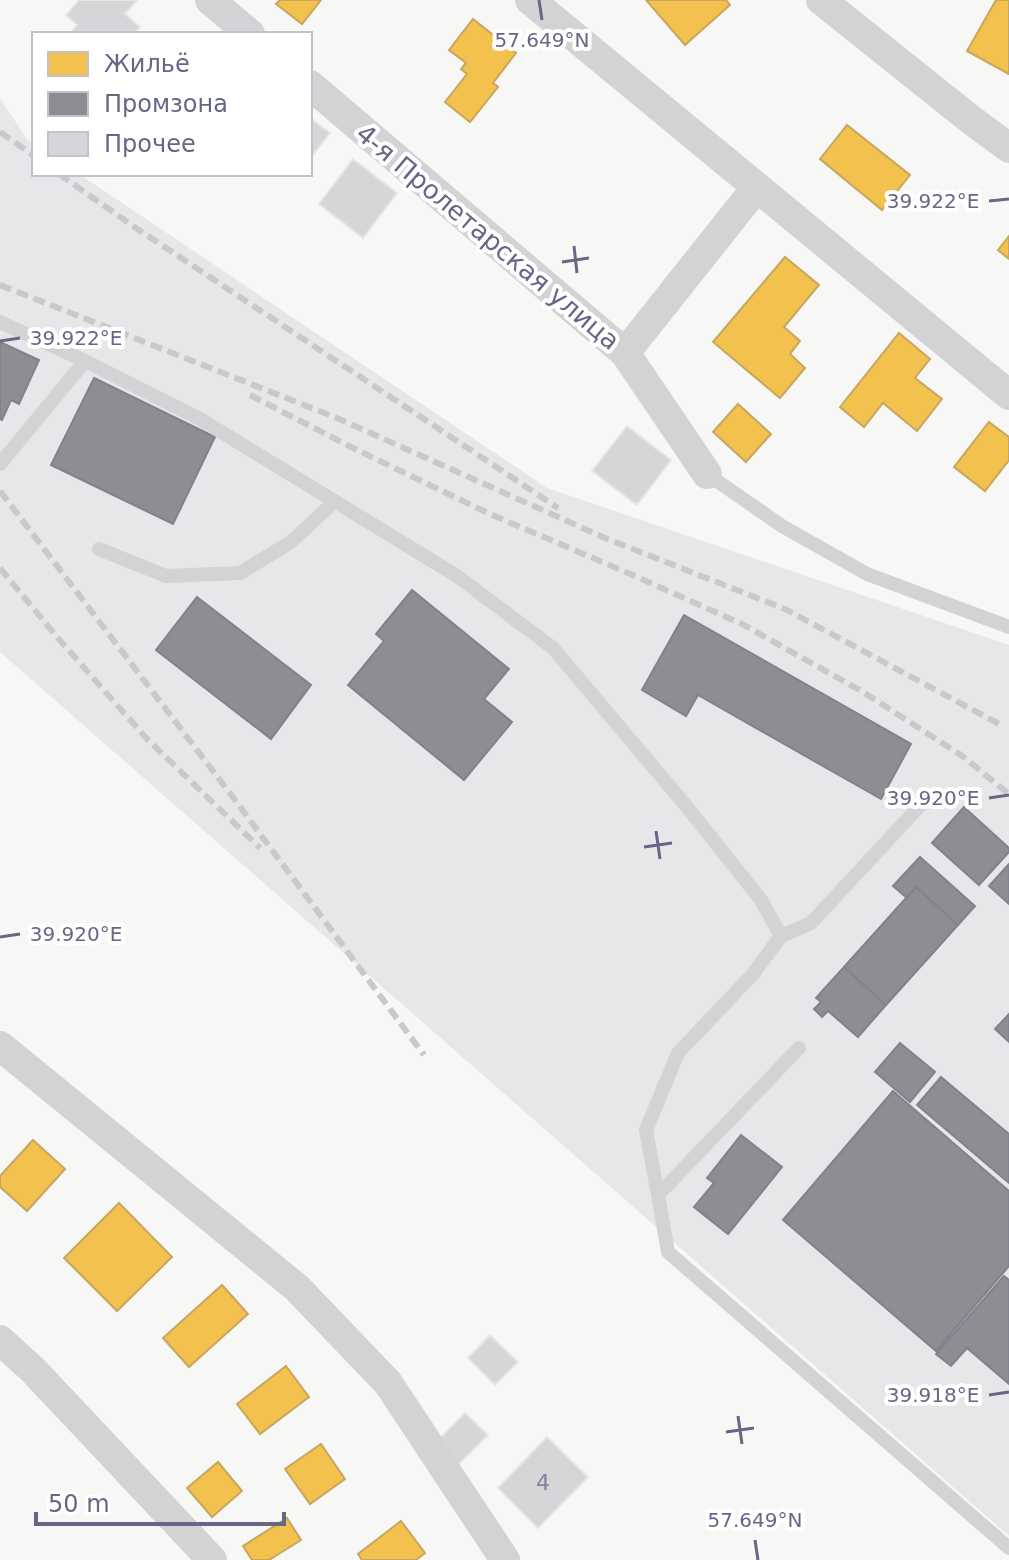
<svg xmlns="http://www.w3.org/2000/svg" width="1009" height="1560" viewBox="0 0 1009 1560" font-family="'DejaVu Sans',sans-serif">
	<style>
		.built { fill: #e7e7e9 }
		.homes { fill: #f2c14e; stroke: #c8a65f; stroke-width: 2 }
		.industry { fill: #8d8d92; stroke: #81828f; stroke-width: 2 }
		.building { fill: #d6d6d8; stroke: #e6e6e6; stroke-width: 2 }
		.lines { fill: none; stroke-linecap: round; stroke-linejoin: round }
		.lane { stroke: #d3d3d5; stroke-width: 14 }
		.street { stroke: #d3d3d5; stroke-width: 30 }
		.rail { stroke: #c9c9cc; stroke-width: 6; stroke-dasharray: 12 6; stroke-linecap: butt }
		.ticks { fill: none; stroke: #666787; stroke-width: 3 }
		.labels { text-anchor: middle; stroke-width: 8; stroke-linejoin: round; paint-order: stroke }
		.number-label { font-size: 22px; fill: #82839b }
		.street-label { font-size: 26px; fill: #666787; stroke: #fff }
		.ticks-label { font-size: 20px; text-anchor: middle; fill: #666787; stroke: #fff; stroke-width: 8; stroke-linejoin: round; paint-order: stroke }
	</style>
	<rect width="100%" height="100%" fill="#f7f7f6"/>
	<path class="built" d="M0,98l27,41 7,5v30h45l468,314 462,157v891l-1009,-884z"/>
	<path class="homes" d="M280,0h41l-19,24 -26,-20z
		M646,0h80l4,5 -45,40z
		M996,0h13v74l-42,-23z
		M473,19l43,34 -23,30 5,4 -28,35 -25,-20 22,-28 -6,-5 5,-6 -17,-13z
		M847,125l63,50 -28,35 -62,-51z
		M1009,236v23l-11,-9z
		M785,257l34,28 -35,42 16,14 -10,13 15,14 -25,30 -67,-56z
		M899,333l31,26 -15,19 27,21 -25,32 -34,-28 -19,24 -24,-20z
		M738,404l33,30 -25,28 -33,-30z
		M989,422l20,15v23l-24,31 -31,-24z
		M33,1140l32,29 -38,42 -27,-24v-11z
		M119,1203l53,54 -55,54 -53,-53z
		M222,1285l26,29 -59,53 -26,-29z
		M286,1366l23,31 -49,37 -23,-30z
		M321,1444l24,35 -35,25 -25,-35z
		M218,1462l24,29 -30,26 -25,-29z
		M287,1518l14,22 -32,20h-17l-9,-14z
		M401,1521l24,32 -9,7h-54l-4,-6z"/>
	<path class="industry" d="M0,342l39,18 -20,44 -8,-4 -9,20 -2,-1z
		M94,378l121,59 -42,87 -122,-59z
		M412,590l97,79 -25,30 28,23 -48,58 -116,-95 36,-44 -8,-7z
		M197,597l114,88 -40,54 -115,-89z
		M684,615l227,129 -30,55 -183,-104 -12,21 -44,-26z
		M964,807l45,41v4l-30,33 -47,-42z
		M920,857l55,49 -17,19 -42,-38 -9,11 -14,-12z
		M1009,864v40l-20,-18z
		M916,887l42,38 -72,80 -42,-38z
		M844,967l42,38 -28,32 -30,-26 -6,6 -8,-8 7,-7 -5,-4z
		M1009,1014v28l-14,-13z
		M900,1043l35,29 -25,30 -35,-30z
		M941,1077l68,57v49l-92,-78z
		M893,1091l116,100v75l-73,85 -153,-131z
		M741,1135l41,32 -54,67 -34,-27 20,-24 -7,-5z
		M1004,1276l5,4v104l-42,-36 -16,18 -15,-12z"/>
	<path class="building" d="M79,0h58l-12,14 15,13 -6,7h-65l8,-9 -11,-10z
		M310,118l20,15 -20,26z
		M353,159l44,34 -34,45 -44,-34z
		M627,426l44,34 -34,45 -45,-34z
		M490,1335l28,27 -23,23 -27,-27z
		M465,1413l23,22 -32,32 -22,-23z
		M547,1437l41,40 -50,51 -40,-40z"/>
	<g class="lines">
		<path class="lane" d="M0,322l85,39
			M0,464l85,-103 115,58 257,157 96,72 134,159 74,93 20,36 -28,38 -75,79 -32,77 12,65
			M707,474l75,52 85,48 142,53
			M99,549l67,27 74,-3 51,-31 44,-41
			M781,936l30,-13 117,-126
			M799,1048l-141,147 10,57 341,296"/>
		<path class="street" d="M210,0l40,34
			M530,0l479,395
			M821,0l149,119 39,29
			M310,85l315,268 82,121
			M625,353l131,-165
			M0,1046l297,242 91,95 117,177
			M0,1340l33,30 179,190"/>
		<path class="rail" d="M0,132l34,24
			M59,174l77,54 422,280
			M0,285l337,133 268,120 180,71 216,116
			M250,395l101,52 139,67 138,59 114,51 121,68 98,63 48,39
			M0,491l235,309 189,255
			M0,568l57,69 90,102 113,109"/>
	</g>
	<path class="ticks" d="M539,0l3,20M989,201l20,-2M574,246l3,27M562,262l27,-4M0,341l20,-3M989,798l20,-3M656,831l4,28M644,847l28,-4M0,937l20,-3M989,1395l20,-3M738,1416l4,28M726,1432l28,-4M755,1540l3,20"/>
	<g class="labels">
		<g class="number-label">
			<text x="543" y="1490">4</text>
		</g>
		<g class="street-label">
			<text transform="translate(488 237) rotate(40)" y="9">4-я Пролетарская улица</text>
		</g>
	</g>
	<g class="ticks-label">
		<text x="542" y="47">57.649°N</text>
		<text x="933" y="208">39.922°E</text>
		<text x="76" y="345">39.922°E</text>
		<text x="933" y="805">39.920°E</text>
		<text x="76" y="941">39.920°E</text>
		<text x="933" y="1402">39.918°E</text>
		<text x="755" y="1527">57.649°N</text>
	</g>
	<rect x="32" y="32" width="280" height="144" fill="#ffffff" stroke="#c2c2cf" stroke-width="2"/>
	<rect x="48" y="52" width="40" height="24" fill="#f2c14e" stroke="#c2c2cf" stroke-width="2"/>
	<text x="104" y="72" font-size="24" fill="#666787">Жильё</text>
	<rect x="48" y="92" width="40" height="24" fill="#8d8d92" stroke="#c2c2cf" stroke-width="2"/>
	<text x="104" y="112" font-size="24" fill="#666787">Промзона</text>
	<rect x="48" y="132" width="40" height="24" fill="#d6d6d8" stroke="#c2c2cf" stroke-width="2"/>
	<text x="104" y="152" font-size="24" fill="#666787">Прочее</text>
	<path d="M36 1512v12h248v-12" fill="none" stroke="#666787" stroke-width="4"/>
	<text x="48" y="1512" font-size="24" fill="#666787" stroke="#ffffff" stroke-width="6" paint-order="stroke">50 m</text>
</svg>
